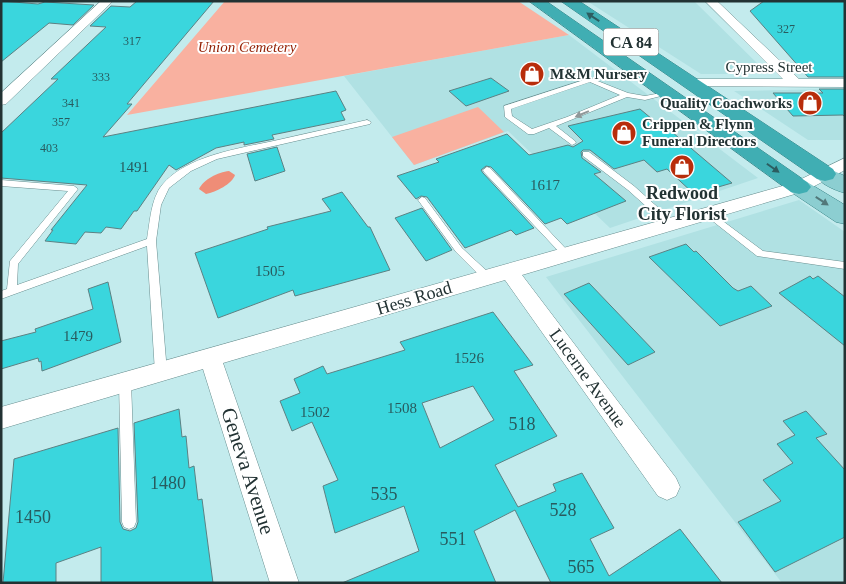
<svg xmlns="http://www.w3.org/2000/svg" width="846" height="584" viewBox="0 0 846 584" font-family="Georgia,serif">
	<style>
		.built { fill: #b0e1e3 }
		.green { fill: #f9b1a0 }
		.water { fill: #ef8d77 }
		.building { fill: #3ad6dd; stroke: #5c8183; fill-rule: evenodd }
		.lines { fill: none; stroke-linecap: round; stroke-linejoin: round }
		.lane-casing { stroke: #688e8f; stroke-width: 1 }
		.street-casing { stroke: #688e8f; stroke-width: 1 }
		.primary-casing { stroke: #368386; stroke-width: 1 }
		.highway-casing { stroke: #368386; stroke-width: 1 }
		.lane { fill: #fff; fill-rule: evenodd }
		.street { fill: #fff; fill-rule: evenodd }
		.primary { fill: #8cced1; fill-rule: evenodd }
		.highway { fill: #40aeb3; fill-rule: evenodd }
		.oneway { fill: #2c5d60 }
		.oneway2 { fill: #909899 }
		.oneway3 { fill: #52787a }
		.labels { text-anchor: middle; stroke-width: 4; stroke-linejoin: round; paint-order: stroke }
		.far-number-label { font-size: 12px; fill: #285b5e }
		.far-park-label { font-size: 15px; font-style: italic; fill: #921f03; stroke: #fff }
		.far-street-label { font-size: 15px; fill: #223233; stroke: #fff }
		.far-poi-label { font-size: 15px; font-weight: bold; fill: #223233; stroke: #fff; text-anchor: start }
		.number-label { font-size: 15px; fill: #285b5e }
		.shield { fill: #fff; stroke: #647070; stroke-width: 1 }
		.shield-label { font-size: 16px; font-weight: bold; fill: #223233 }
		.poi-label { font-size: 18px; font-weight: bold; fill: #223233; stroke: #fff }
		.street-label { font-size: 18px; fill: #223233; stroke: #fff }
		.near-number-label { font-size: 18px; fill: #285b5e }
		.near-street-label { font-size: 21px; fill: #223233; stroke: #fff }
	</style>
	<rect width="100%" height="100%" fill="#c3ebed"/>
	<path class="built" d="M587,1h107l74,73h-67z
		M569,35l189,143 -148,50 -102,-97 -94,34 -70,-89z
		M831,89l14,13v38h-37l-74,-49z
		M799,200l46,32v351h-63l-236,-306z"/>
	<path class="green" d="M225,1h293l51,34 -442,80z
		M478,107l26,25 -90,33 -22,-28z"/>
	<path class="water" d="M229,171l6,4c-3,9 -19,17 -29,19l-7,-5c4,-9 19,-17 30,-18z"/>
	<path class="building" d="M1,1l37,3 7,-2 49,3 -21,20 -24,-2 -48,39z
		M137,1h77l-87,103h5l-29,33 233,-46 10,19 -5,2 4,8 -73,15 2,4 -30,6v-3l-28,6 -40,22 -7,-5 -32,46h-3l-13,18 -15,-2 -5,6 -16,-1 -9,12 -31,-3 8,-11h-2l36,-45 -86,-7v-45l57,-54h-7l55,-52 -16,-1 21,-20 19,1z
		M764,1h81v76h-37l-58,-66z
		M491,78l18,13 -43,15 -17,-15z
		M819,89h26v28l-2,-2 -50,1 -20,-23h50z
		M640,109l18,15 7,2 67,57 -38,11 -27,-25 -10,3 -13,-12 -30,9 -24,-19h-7l-2,2 1,6 19,14 -7,2 32,27 -59,23 -6,-6 -16,6 -54,-57 -5,-1 -5,4 2,3 51,55 -18,7 -5,-5 -46,18 -38,-51 -6,-1 -5,3 -19,-23 42,-14 -3,-3 71,-25 22,21 39,-10 5,2 10,-6 -15,-15z
		M277,147l8,24 -30,10 -8,-27z
		M342,192l26,35h2l20,43 -95,26 -2,-6 -75,28 -23,-65 73,-24 -1,-2 64,-16 -9,-12z
		M422,208l30,42 -26,11 -31,-43z
		M686,244l8,8 2,-1 37,37 5,3 13,-5 21,20 -52,20 -71,-69z
		M810,276l3,3 5,-3 27,21v49l-66,-53z
		M108,282l13,60 -79,29 -1,-10 -2,1 -1,-4 -37,11v-28l35,-9 -1,-3 58,-20 -5,-20z
		M589,283l66,69 -27,13 -64,-71z
		M493,312l40,53 -19,6 43,65 -62,29 23,42 38,-16 -3,-7 29,-11 32,55 -24,11 19,37 71,-47 42,54h-171l-36,-73 -41,21 22,52h-154l77,-32 -15,-45 -69,27 -12,-47 15,-6 -26,-58 -20,9 -12,-30 20,-8 -6,-14 29,-13 4,8 78,-24 -5,-8zM473,386l21,34 -54,28 -18,-45z
		M179,409l3,28 4,-1 3,32 5,-2 4,34 4,-1 11,84h-112v-36l-45,16v20h-53l11,-124 104,-31 2,94 3,7 7,2 6,-3 2,-6 -4,-99z
		M806,411l21,23 -11,4 29,32v67l-70,35 -37,-50 43,-21 -18,-21 30,-17 -16,-19 18,-9 -12,-14z"/>
	<g class="lines">
		<defs>
			<path id="lane" d="M590,78l38,15 17,3 21,-4 3,2 -24,6 -18,-3 -71,29 19,15 1,2 -4,2 -23,-17 -15,6h-6l-23,-17 -1,-11zM590,82l30,13 -53,22 -35,12 -20,-13 -1,-7z
				M367,120l4,2 -1,2 -153,35 -26,12 -22,17 -8,17 -5,36 11,131 -2,3 -4,2 -4,-2 -2,-3 -8,-126 -146,53v-8l6,-2 3,-28 58,-70 -67,-5v-6l73,6 4,3 -60,75 -1,21 130,-46c3,-18 4,-40 15,-54 25,-30 80,-37 116,-45 30,-7 59,-13 89,-20z
				M583,152h6l45,34 39,35 1,2 -1,2h-6l-39,-35 -45,-34z
				M487,167l3,1 78,83 2,2 -2,2h-6l-78,-83 -1,-2z
				M422,197l3,1 37,50 27,25 2,3 -2,3h-6l-27,-27 -38,-52z
				M708,210l55,41 82,11v7l-88,-13 -52,-41 -1,-2z
				M125,377l4,1 2,4 5,140 -2,5 -5,2 -5,-2 -2,-5 -3,-140 2,-4z"/>
			<path id="street" d="M101,1h12l-107,103 -5,1v-12z
				M705,1h12l82,78h46v8l-158,-1 -2,-3 2,-3 5,-1h91z
				M845,158v12l-40,21 -283,84 154,203 4,9 -4,9 -9,4 -9,-4 -153,-216 -282,83 76,220h-29l-67,-214 -202,60v-22l792,-224z"/>
			<path id="primary" d="M825,167l20,9v17c-11,-3 -25,-9 -31,-19l3,-5z
				M799,180l8,2 38,23v19l-9,-2 -45,-30 -4,-5 4,-5z"/>
			<path id="highway" d="M529,1h17l261,181 4,5 -4,5 -8,2 -8,-2z
				M579,1l254,168 3,5 -3,5 -8,2 -8,-2 -255,-177z"/>
		</defs>
		<use href="#lane" class="lane-casing"/>
		<use href="#street" class="street-casing"/>
		<use href="#primary" class="primary-casing"/>
		<use href="#highway" class="highway-casing"/>
		<use href="#lane" class="lane"/>
		<use href="#street" class="street"/>
		<use href="#primary" class="primary"/>
		<use href="#highway" class="highway"/>
	</g>
	<defs><path id="oneway-solid" d="M-6-.8H1V-3.2L6.5 0L1 3.2V.8H-6Z" transform="scale(1.25)"/></defs>
	<g class="oneway">
		<use href="#oneway-solid" transform="translate(593 17) rotate(-147)"/>
		<use href="#oneway-solid" transform="translate(773 168) rotate(35)"/>
	</g>
	<use class="oneway2" href="#oneway-solid" transform="translate(582 114) rotate(157)"/>
	<use class="oneway3" href="#oneway-solid" transform="translate(822 201) rotate(33)"/>
	<defs>
		<symbol id="shop-disc" viewBox="-11 -11 22 22"><circle r="9.5" fill="#b82d0b" stroke="#fff"/><path d="M-5-2.5h2.3a2.7 3.5 0 0 1 5.4 0H5L5.5 6h-11ZM-1.5-2.5h3a1.5 2.3 0 0 0-3 0Z" fill="#fff"/></symbol>
	</defs>
	<g fill-rule="evenodd">
		<use href="#shop-disc" x="518" y="60" width="28" height="28"/>
		<use href="#shop-disc" x="796" y="89" width="28" height="28"/>
		<use href="#shop-disc" x="610" y="119" width="28" height="28"/>
		<use href="#shop-disc" x="668" y="153" width="28" height="28"/>
	</g>
	<g class="labels">
		<g class="far-number-label">
			<text x="786" y="33">327</text>
			<text x="132" y="45">317</text>
			<text x="101" y="81">333</text>
			<text x="71" y="107">341</text>
			<text x="61" y="126">357</text>
			<text x="49" y="152">403</text>
		</g>
		<g class="far-park-label">
			<text x="247" y="52">Union Cemetery</text>
		</g>
		<g class="far-street-label">
			<text x="769" y="72">Cypress Street</text>
		</g>
		<g class="far-poi-label">
			<text x="550" y="79">M&amp;M Nursery</text>
			<text x="792" y="108" text-anchor="end">Quality Coachworks</text>
			<text x="642" y="129">Crippen &amp; Flynn<tspan x="642" dy="17">Funeral Directors</tspan></text>
		</g>
		<g class="number-label">
			<text x="134" y="172">1491</text>
			<text x="545" y="190">1617</text>
			<text x="270" y="276">1505</text>
			<text x="78" y="341">1479</text>
			<text x="469" y="363">1526</text>
			<text x="402" y="413">1508</text>
			<text x="315" y="417">1502</text>
		</g>
		<rect class="shield" x="603.5" y="28.5" width="55" height="27" rx="4"/>
		<g class="shield-label">
			<text x="631" y="48">CA 84</text>
		</g>
		<g class="poi-label">
			<text x="682" y="199">Redwood<tspan x="682" dy="21">City Florist</tspan></text>
		</g>
		<g class="street-label">
			<text transform="translate(414 298) rotate(-17)" y="6">Hess Road</text>
			<text transform="translate(588 378) rotate(54)" y="6">Lucerne Avenue</text>
		</g>
		<g class="near-number-label">
			<text x="522" y="430">518</text>
			<text x="168" y="489">1480</text>
			<text x="384" y="500">535</text>
			<text x="563" y="516">528</text>
			<text x="33" y="523">1450</text>
			<text x="453" y="545">551</text>
			<text x="581" y="573">565</text>
		</g>
		<g class="near-street-label">
			<text transform="translate(248 471) rotate(72)" y="7">Geneva Avenue</text>
		</g>
	</g>
	<rect width="846" height="584" fill="none" stroke="#223233" stroke-width="5"/>
</svg>
